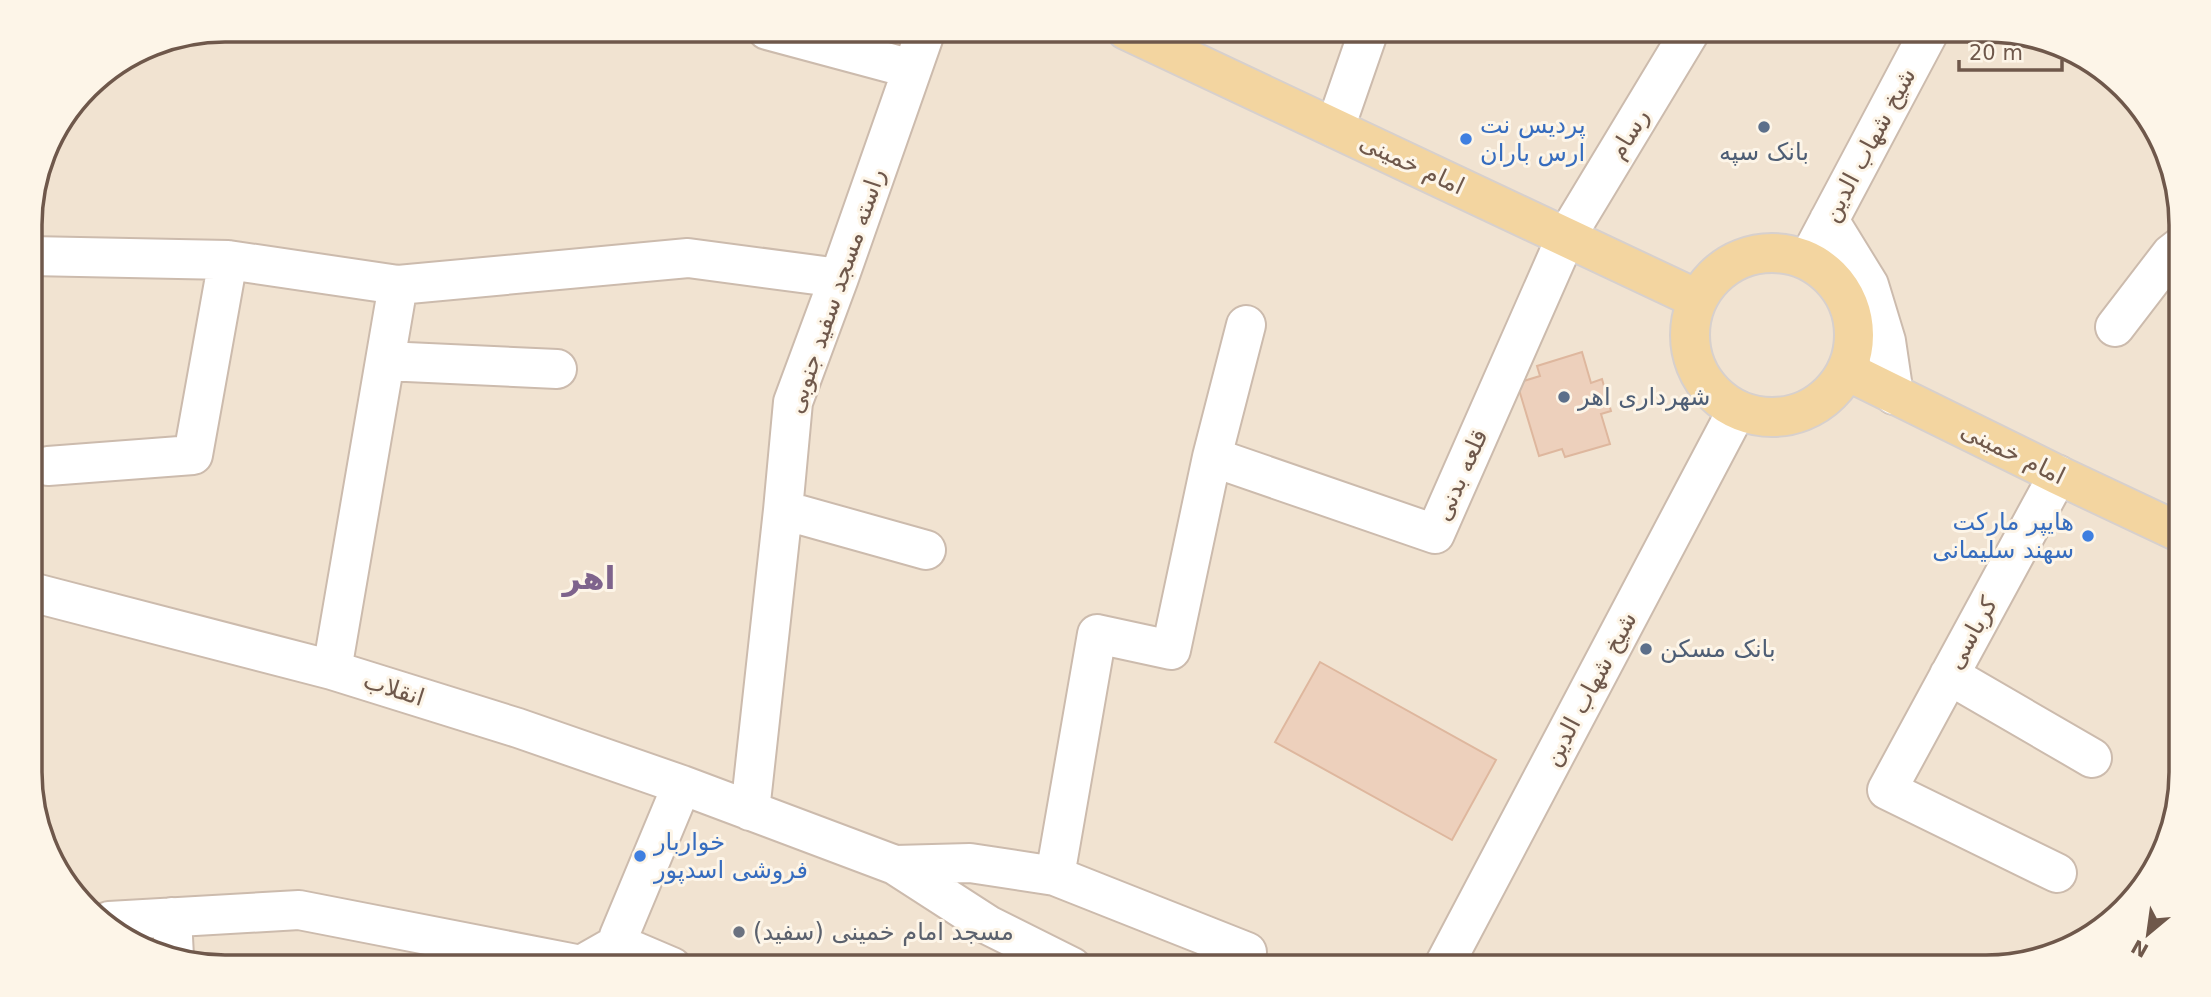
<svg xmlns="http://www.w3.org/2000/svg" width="2211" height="997" viewBox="0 0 2211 997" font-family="'DejaVu Sans','Noto Sans Arabic',sans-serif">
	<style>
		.residential { fill: #f1e3d1 }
		.building { fill: #edd0bc; stroke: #deb79e; stroke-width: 2 }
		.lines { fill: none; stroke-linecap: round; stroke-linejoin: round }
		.minor-casing { stroke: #ccbbad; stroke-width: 42 }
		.major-casing { stroke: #d7d0cd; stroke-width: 42 }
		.minor { stroke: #fff; stroke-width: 38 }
		.major { stroke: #f3d5a0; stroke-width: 38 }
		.service-dot { fill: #5c6f8a; stroke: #fdf5e8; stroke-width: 2.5 }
		.shop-dot { fill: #3f7fe0; stroke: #fdf5e8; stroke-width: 2.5 }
		.worship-dot { fill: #6b7280; stroke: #fdf5e8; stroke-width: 2.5 }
		.labels { text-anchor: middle; stroke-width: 6; stroke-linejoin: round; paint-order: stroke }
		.shop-label { font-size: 24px; fill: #366cbe; stroke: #fdf5e8; text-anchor: start }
		.street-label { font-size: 24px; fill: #6f584b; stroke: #fdf5e8 }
		.service-label { font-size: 24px; fill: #4e5e75; stroke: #fdf5e8; text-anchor: start }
		.worship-label { font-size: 24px; fill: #5b616d; stroke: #fdf5e8; text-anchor: start }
		.district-label { font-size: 32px; font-weight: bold; fill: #7e638c; stroke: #fdf5e8 }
		.rim { fill: none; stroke: #6f584b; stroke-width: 3.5 }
	</style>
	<rect width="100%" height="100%" fill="#faf1e2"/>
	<path class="residential" d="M225,30h1761l75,15 80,61 39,94 1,573 -15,74 -71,87 -96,33h-1774l-75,-15 -80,-61 -39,-93 -1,-587 20,-73 46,-60 54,-34z"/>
	<path class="building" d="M1582,352l9,31 11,-4 9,32 -10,3 9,30 -45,13 -3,-8 -23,7 -22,-73 23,-7 -3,-10z
		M1320,662l176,98 -44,80 -177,-98z"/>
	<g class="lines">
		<defs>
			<path id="minor" d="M767,30l145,39
				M1335,128l34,-98
				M1829,220l40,65 17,56 8,54
				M30,256l198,4 170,25 290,-27 151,20
				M1808,260l122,-230
				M2115,327l56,-73 9,-7
				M385,361l172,8
				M1212,457l223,77 131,-297 125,-207
				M48,466l145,-11 35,-195
				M783,510l143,40
				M31,592l301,78 186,58 164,57 213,80 93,60 84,42
				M332,670l66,-385
				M1949,675l143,83
				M750,811l33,-301 10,-108 46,-124 87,-248
				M895,865l75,-2 85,13 192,76
				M2057,873l-170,-83 171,-315
				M1055,876l42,-242 74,16 41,-193 34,-132
				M172,917l2,40
				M109,921l190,-11 282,55 37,-21
				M672,967l-54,-23 1,-8 63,-151
				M1443,967l294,-557"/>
			<path id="major" d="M1126,30l571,269
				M1690 335a82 82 0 1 1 164 0a82 82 0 1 1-164 0Z
				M1847,371l211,104 123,58"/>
		</defs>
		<use href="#minor" class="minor-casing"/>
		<use href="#major" class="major-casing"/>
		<use href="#minor" class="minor"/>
		<use href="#major" class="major"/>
	</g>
	<g class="service-dot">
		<circle cx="1764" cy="127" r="7"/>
		<circle cx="1564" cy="397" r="7"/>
		<circle cx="1646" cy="649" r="7"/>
	</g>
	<g class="shop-dot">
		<circle cx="1466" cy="139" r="7"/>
		<circle cx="2088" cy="536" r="7"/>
		<circle cx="640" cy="856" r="7"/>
	</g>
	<circle class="worship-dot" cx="739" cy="932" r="7"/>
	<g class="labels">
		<g class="shop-label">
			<text x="1480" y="133">پردیس نت<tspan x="1480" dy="28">ارس باران</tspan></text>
			<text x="2074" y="530" text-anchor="end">هایپر مارکت<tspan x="2074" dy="28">سهند سلیمانی</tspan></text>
			<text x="654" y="850">خواربار<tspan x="654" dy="28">فروشی اسدپور</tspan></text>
		</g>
		<g class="street-label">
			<text transform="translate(1629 134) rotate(-59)" y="8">رسام</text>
			<text transform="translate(1869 145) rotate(-62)" y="8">شیخ شهاب الدین</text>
			<text transform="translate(1412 164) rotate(25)" y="8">امام خمینی</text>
			<text transform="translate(836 291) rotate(-71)" y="8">راسته مسجد سفید جنوبی</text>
			<text transform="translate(2013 453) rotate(26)" y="8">امام خمینی</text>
			<text transform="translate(1461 475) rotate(-66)" y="8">قلعه بدنی</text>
			<text transform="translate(1972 633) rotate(-61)" y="8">کرباسی</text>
			<text transform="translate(394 689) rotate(18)" y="8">انقلاب</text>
			<text transform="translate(1590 689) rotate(-62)" y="8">شیخ شهاب الدین</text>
		</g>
		<g class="service-label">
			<text x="1764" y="160" text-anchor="middle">بانک سپه</text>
			<text x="1578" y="405">شهرداری اهر</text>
			<text x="1660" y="657">بانک مسکن</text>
		</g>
		<g class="worship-label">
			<text x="753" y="940">(مسجد امام خمینی (سفید</text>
		</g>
		<g class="district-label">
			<text x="589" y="589">اهر</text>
		</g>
	</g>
	<path d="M0 0H2211V997H0ZM225 42H1986A183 183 0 0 1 2169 225V772A183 183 0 0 1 1986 955H225A183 183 0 0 1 42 772V225A183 183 0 0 1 225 42Z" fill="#fdf5e8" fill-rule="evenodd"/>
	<path class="rim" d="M225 42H1986A183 183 0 0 1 2169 225V772A183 183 0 0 1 1986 955H225A183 183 0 0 1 42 772V225A183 183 0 0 1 225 42Z"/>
	<g transform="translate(2148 934) rotate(209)" stroke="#fdf5e8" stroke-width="5" paint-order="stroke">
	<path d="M0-5L12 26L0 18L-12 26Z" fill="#6f584b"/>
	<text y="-10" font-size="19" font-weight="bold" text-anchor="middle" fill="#6f584b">N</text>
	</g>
	<path d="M1959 60v10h103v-10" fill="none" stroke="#6f584b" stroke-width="3.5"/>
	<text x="1969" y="60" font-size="21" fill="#6f584b" stroke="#fdf5e8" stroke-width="5" paint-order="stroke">20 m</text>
</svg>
